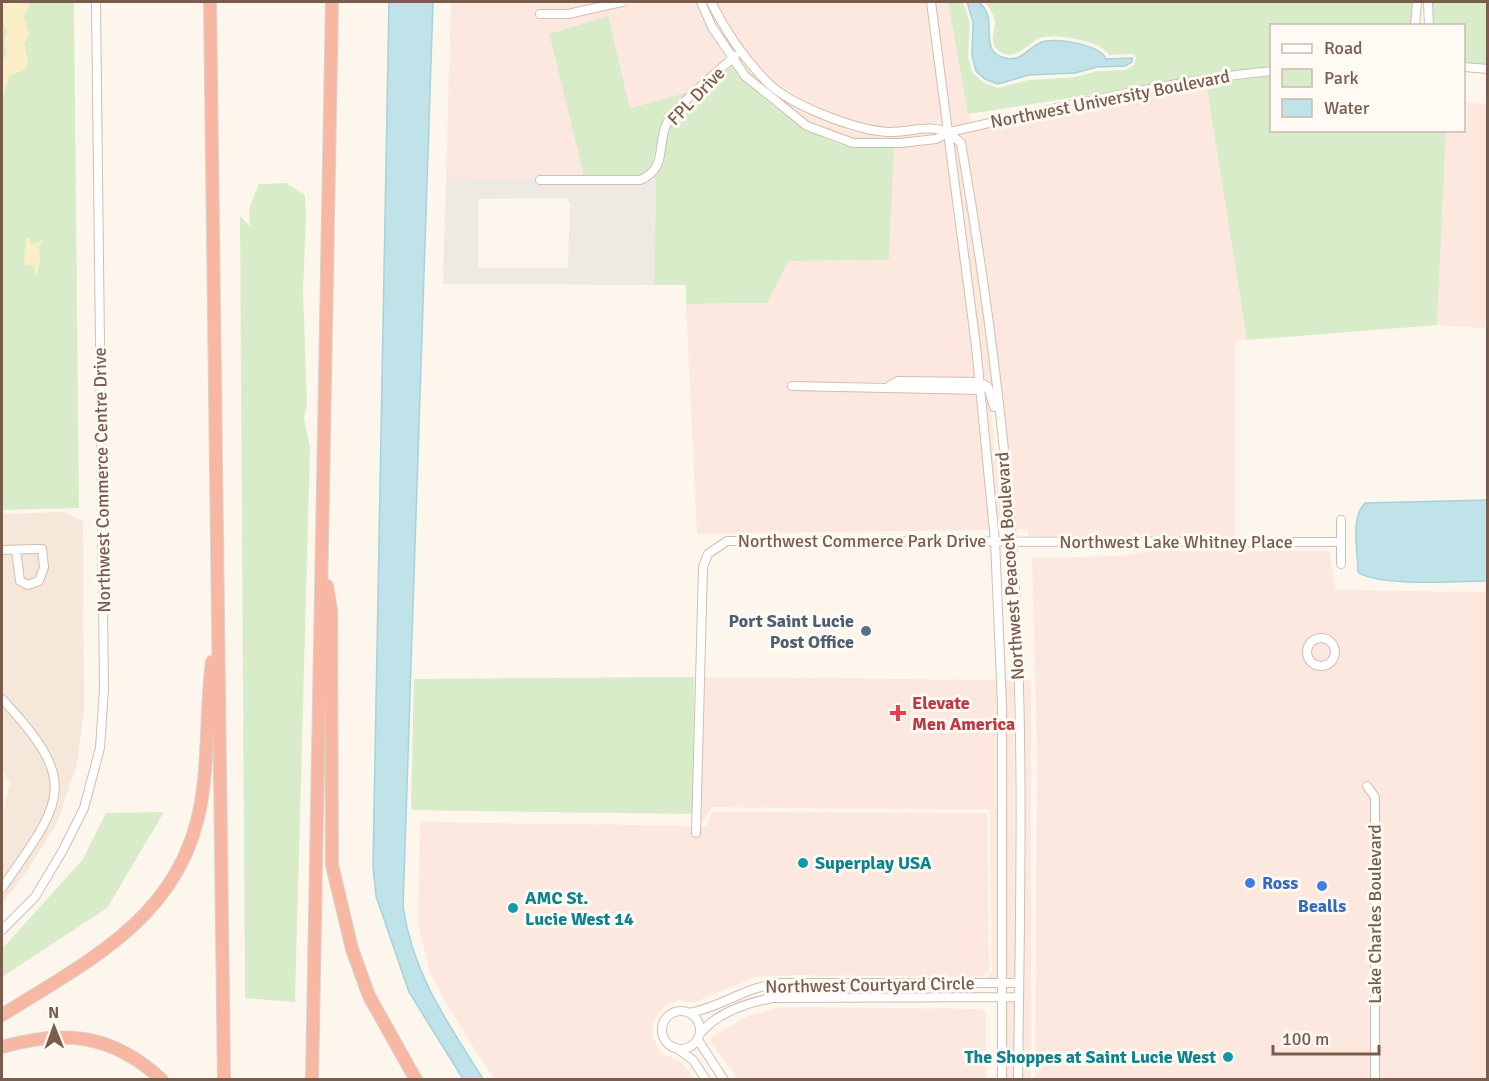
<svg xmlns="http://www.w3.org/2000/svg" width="1489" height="1081" viewBox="0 0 1489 1081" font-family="Signika,sans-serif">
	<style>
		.residential { fill: #f5e8da }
		.commercial { fill: #fde8e0 }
		.industrial { fill: #efe9e4; fill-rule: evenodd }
		.green { fill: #d8ecc9 }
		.sand { fill: #fcefc7 }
		.water { fill: #bfe3e8; stroke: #a5d3da; stroke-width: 1.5 }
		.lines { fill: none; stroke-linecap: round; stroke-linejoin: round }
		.minor-casing { stroke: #d1beb0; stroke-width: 10 }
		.highway-casing { stroke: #dad1cd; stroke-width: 14 }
		.minor { stroke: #fff; stroke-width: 8 }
		.highway { stroke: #f7b7a3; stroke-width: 12 }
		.service-dot { fill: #5c6f8a; stroke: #fffaf3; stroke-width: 2 }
		.health-dot { fill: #e0444e; stroke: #fffaf3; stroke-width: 2 }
		.culture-dot { fill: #0f9aa8; stroke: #fffaf3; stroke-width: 2 }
		.shop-dot { fill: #3f7fe0; stroke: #fffaf3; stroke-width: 2 }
		.labels { text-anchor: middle; stroke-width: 6; stroke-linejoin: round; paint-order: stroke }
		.street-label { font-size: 18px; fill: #7a5c4d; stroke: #fffaf3 }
		.service-label { font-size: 18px; font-weight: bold; fill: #4e5e75; stroke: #fffaf3; text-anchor: end }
		.health-label { font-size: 18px; font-weight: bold; fill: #be3a42; stroke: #fffaf3; text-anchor: start }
		.culture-label { font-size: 18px; font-weight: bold; fill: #0d838f; stroke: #fffaf3; text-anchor: start }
		.shop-label { font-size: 18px; font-weight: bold; fill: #366cbe; stroke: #fffaf3; text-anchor: start }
	</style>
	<rect width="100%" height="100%" fill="#fdf6ec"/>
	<path class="residential" d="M64,512l19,9 1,189 -7,53 -19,58 -31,50 -25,33v-90l8,-30 -8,-15v-255z"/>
	<path class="commercial" d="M451,2h156l-39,8h-31v8h31l69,-16h59l12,27 19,30 -35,32 -62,17 -22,-91 -59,17 35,142h-48v3l-90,-1z
		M716,2h211l18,124 -12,-3 -44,5 -34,-5 -39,-16 -43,-25 -30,-33z
		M934,2h14l23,121 -18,4z
		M740,57l29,32 44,25 40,18 35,4 45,-5 6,2 -39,6h-46l-45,-16 -61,-50 -11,-13z
		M1206,83l41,257 -12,1v197l-207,-1v-8h-13l-14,-143 -12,-91 -26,-155 -5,-5 138,-32z
		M1464,102l23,2v224l-50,-3 9,-194 18,-1z
		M945,139l31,239 -78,-1 -11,5h-99v8l190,4 12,136 -293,4 -11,-230 81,-1 20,-42 102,-1 5,-113z
		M952,140l5,5 20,116 17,129 -10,-11z
		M985,389l6,18 3,41 7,15 6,67h-10z
		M1153,551h176l7,39 151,2v487h-452l2,-327 -5,-194 88,-2z
		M703,677l295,3 1,299h-14l7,-8 -2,-161 -278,-3 -9,15h-3z
		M1005,680h9l1,299h-9z
		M1022,680h9v400l-9,-1z
		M712,812l275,1 2,158 -7,6 -188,-2 -39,2 -62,26 -13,-3 -14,4 -13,18 -1,14 8,17 21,9 14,17h-201l-41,-64 -23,-43 -12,-48 2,-102 286,4z
		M1006,1001l9,1v77l-9,1z
		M781,1007l199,2 6,3v67h-248l-27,-36v-6l37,-21z"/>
	<path class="industrial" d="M446,178l90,1 1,5h103l16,-5 -2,106 -211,-1zM566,198l4,5 -2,65h-90v-69z"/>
	<path class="green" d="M2,2h72l5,506 -77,2z
		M948,2h15l7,21 -2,33 4,16 12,11 14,5 31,-8 46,-3 23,-6 28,-1 8,-5 2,-8 -4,-3 -23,1c-7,-14 -54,-22 -69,-17 -13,5 -24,25 -41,13 -11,-8 -4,-19 -4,-29 -1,-8 -6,-14 -10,-20h427l-1,23 -139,1 -1,41 -303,47z
		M1433,2h54v62l-23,-2v-36l-31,-1z
		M608,16l22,92 62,-17 -30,33 -12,47 -11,4 -55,1 -35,-142z
		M732,66c25,31 80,74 120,81 13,2 29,0 42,0l-5,113 -101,1 -21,42 -81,1v-19h-32l2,-106h-3l8,-12 8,-41z
		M1271,75l1,55 174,1 -9,194 -190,15 -41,-257z
		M286,183l19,12 1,23 -3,72 4,113 -3,15 6,30 -15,554 -50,-4 -5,-782 10,10 -1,-17 10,-25z
		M694,677l-1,137 -282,-4 3,-131z
		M164,812l-57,96 -105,69v-28l81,-90 23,-46z"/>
	<path class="sand" d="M2,2h22l6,3 -6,11 5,19 -5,8 4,19 -2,7 -17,7 -7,27v-41l5,-10 -3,-10 3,-10 -5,-13z
		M26,237l4,2 1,6 13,-5 -5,6 1,15 -4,17 -2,-12 -10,-1z"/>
	<path class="water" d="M389,2h44l-30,905c11,70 44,114 80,172h-20l-54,-87 -33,-96 -3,-30z
		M967,2h11c23,15 -2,50 27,56 18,4 23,-11 37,-16 14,-5 59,3 64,17l26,-1v4l-7,4 -28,1 -22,6 -46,2 -31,9 -13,-5 -9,-8 -4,-15 1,-34z
		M1487,500v81c-26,0 -111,6 -129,-9 0,-20 -8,-54 7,-69z"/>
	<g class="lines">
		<defs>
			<path id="minor" d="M701,2l11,25 33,49 62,50 46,17h47l36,-4 14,-7c106,-24 212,-50 322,-61
				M711,2c15,30 34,58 58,82 24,22 86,46 119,48 30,1 47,-14 73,11 23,132 41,264 51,398 13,179 8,359 6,539
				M931,2l45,344 19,195 7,164v375
				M1428,2l1,24
				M540,14h28l54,-12
				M1415,26l2,-24
				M1464,67l24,2
				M540,180h100c27,-11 17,-33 26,-55 7,-17 54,-55 69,-69
				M792,386l189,4
				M889,386l9,-5 82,1 8,5 6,20
				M2,550l35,-1h5l2,18 -5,14 -11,4 -8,-4 -4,-31
				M1341,564v-44
				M1307 652a14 14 0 1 1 28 0a14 14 0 1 1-28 0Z
				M2,699c80,85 60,102 0,189
				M1367,786l8,11v283
				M696,833l7,-266 5,-13 19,-13 614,1
				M2,930l33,-33 28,-47 21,-42 16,-60 4,-59 -8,-687
				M662 1030a19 19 0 1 1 38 0a19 19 0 1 1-38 0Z
				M689,1013c33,-6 56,-26 91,-30h239
				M700,1034c16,-21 47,-31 72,-36l247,-1
				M698,1040l26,40
				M679,1050l14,10 13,20"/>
			<path id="highway" d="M210,2l14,1078
				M327,586l4,24 1,255 20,84 17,47 47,84
				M2,1015c98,-61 190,-105 202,-234 4,-40 3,-80 8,-119
				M2,1047c62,-18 111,-13 160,33
				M312,1080l20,-1078"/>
		</defs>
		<use href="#minor" class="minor-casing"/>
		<use href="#highway" class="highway-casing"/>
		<use href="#minor" class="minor"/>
		<use href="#highway" class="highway"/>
	</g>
	<circle class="service-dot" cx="866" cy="631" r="6"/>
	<path class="health-dot" d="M895 704h6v6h6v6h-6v6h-6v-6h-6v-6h6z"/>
	<g class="culture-dot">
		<circle cx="803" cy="863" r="6"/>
		<circle cx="513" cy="908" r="6"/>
		<circle cx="1228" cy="1057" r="6"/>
	</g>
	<g class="shop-dot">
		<circle cx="1250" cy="883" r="6"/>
		<circle cx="1322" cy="886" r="6"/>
	</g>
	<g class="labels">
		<g class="street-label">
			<text transform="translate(696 96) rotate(-46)" y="6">FPL Drive</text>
			<text transform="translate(1110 99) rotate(-11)" y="6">Northwest University Boulevard</text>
			<text transform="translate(102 480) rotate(-91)" y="6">Northwest Commerce Centre Drive</text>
			<text x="862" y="547">Northwest Commerce Park Drive</text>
			<text x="1176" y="548">Northwest Lake Whitney Place</text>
			<text transform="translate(1010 566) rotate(-94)" y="6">Northwest Peacock Boulevard</text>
			<text transform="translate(1375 914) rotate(-90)" y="6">Lake Charles Boulevard</text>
			<text transform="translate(870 985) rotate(-1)" y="6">Northwest Courtyard Circle</text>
		</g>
		<g class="service-label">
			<text x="854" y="627">Port Saint Lucie<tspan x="854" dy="21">Post Office</tspan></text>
		</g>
		<g class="health-label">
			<text x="912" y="709">Elevate<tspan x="912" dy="21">Men America</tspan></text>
		</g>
		<g class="culture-label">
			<text x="815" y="869">Superplay USA</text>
			<text x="525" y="904">AMC St.<tspan x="525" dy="21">Lucie West 14</tspan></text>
			<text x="1216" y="1063" text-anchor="end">The Shoppes at Saint Lucie West</text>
		</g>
		<g class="shop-label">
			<text x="1262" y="889">Ross</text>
			<text x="1322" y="912" text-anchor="middle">Bealls</text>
		</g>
	</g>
	<rect width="1489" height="1081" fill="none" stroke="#7a5c4d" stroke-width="6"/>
	<rect x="1270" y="24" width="195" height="108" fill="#fffaf3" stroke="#cabbb1" stroke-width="1.5"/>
	<rect x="1282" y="44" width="30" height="9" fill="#ffffff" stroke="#cabbb1" stroke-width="1.5"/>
	<text x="1324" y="54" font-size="18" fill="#7a5c4d">Road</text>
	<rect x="1282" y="69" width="30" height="18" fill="#d8ecc9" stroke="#cabbb1" stroke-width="1.5"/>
	<text x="1324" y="84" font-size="18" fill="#7a5c4d">Park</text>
	<rect x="1282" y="99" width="30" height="18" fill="#bfe3e8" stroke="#cabbb1" stroke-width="1.5"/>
	<text x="1324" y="114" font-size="18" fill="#7a5c4d">Water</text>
	<g transform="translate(54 1027) rotate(359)" stroke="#fffaf3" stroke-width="4.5" paint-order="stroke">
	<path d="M0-4.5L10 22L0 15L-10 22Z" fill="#7a5c4d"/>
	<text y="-9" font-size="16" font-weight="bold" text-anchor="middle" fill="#7a5c4d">N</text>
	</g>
	<path d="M1273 1045v9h106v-9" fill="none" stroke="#7a5c4d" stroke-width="3"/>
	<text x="1282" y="1045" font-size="18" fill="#7a5c4d" stroke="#fffaf3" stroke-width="4.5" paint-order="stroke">100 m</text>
</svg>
